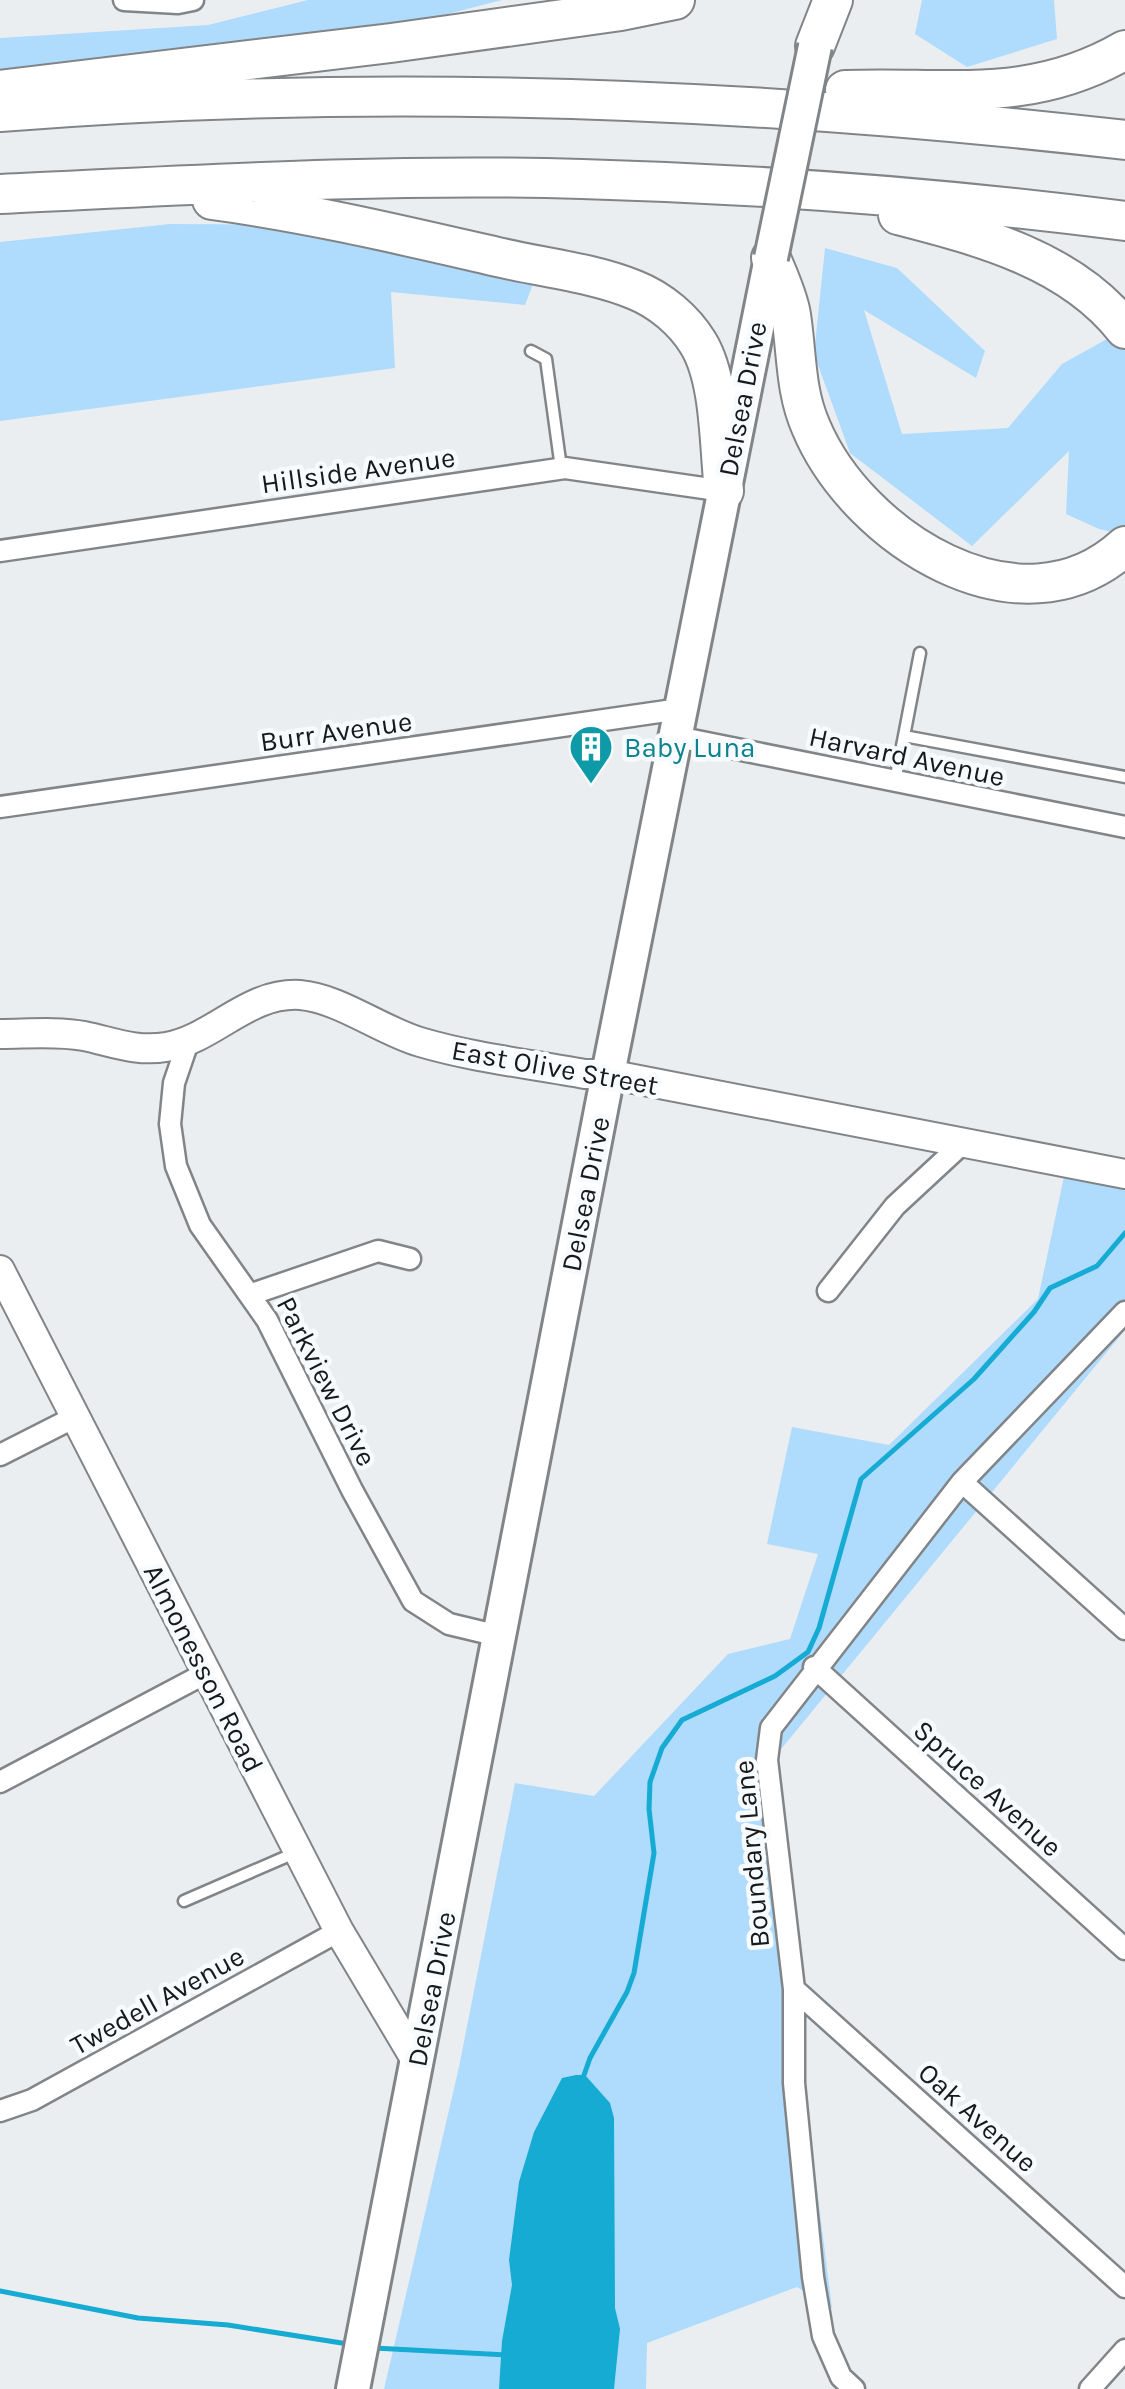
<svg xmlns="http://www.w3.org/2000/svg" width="1125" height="2389" viewBox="0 0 1125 2389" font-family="Karla,sans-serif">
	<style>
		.green { fill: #afdbfd }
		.water { fill: #15abd2 }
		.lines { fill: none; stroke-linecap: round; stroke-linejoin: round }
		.stream { stroke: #15abd2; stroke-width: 5 }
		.lane-casing { stroke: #828588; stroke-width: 15 }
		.street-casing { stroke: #828588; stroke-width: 25 }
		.secondary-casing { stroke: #828588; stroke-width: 32 }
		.primary-casing { stroke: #828588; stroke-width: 38 }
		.highway-casing { stroke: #828588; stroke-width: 42 }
		.lane { stroke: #fff; stroke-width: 10 }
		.street { stroke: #fff; stroke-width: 20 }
		.secondary { stroke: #fff; stroke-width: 28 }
		.primary { stroke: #fff; stroke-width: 32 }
		.highway { stroke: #fff; stroke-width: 38 }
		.primary-bridge-casing { stroke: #828588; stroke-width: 38; stroke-linecap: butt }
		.primary-bridge { stroke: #fff; stroke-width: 32 }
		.labels { text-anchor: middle; stroke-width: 9; stroke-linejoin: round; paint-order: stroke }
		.street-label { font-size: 28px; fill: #17191a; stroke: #f8fbfe }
		.culture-label { font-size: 28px; fill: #0d838f; stroke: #f8fbfe; text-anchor: start }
	</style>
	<rect width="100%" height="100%" fill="#ebeef1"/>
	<path class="green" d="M308,0h194l-97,25 -405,46v-33l208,-13z
		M922,0h132l3,39 -90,28 -52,-33z
		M170,224l151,1 218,43 -14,37 -134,-13 4,76 -395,53v-179z
		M825,248l72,20 88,83 -9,27 -112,-68 38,124 106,-6 54,-64 63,-35v206l-26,-6 -33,-15 3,-63 -97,95 -122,-93 -36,-99z
		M1066,1167l59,12v151l-361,440 68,538 -35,-21 -150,56 -1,46h-262l75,-322 56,-284 79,13 134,-142 62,-15 28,-85 -51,-10 25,-117 97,18 149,-146z"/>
	<path class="water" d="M576,2075h9l25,28 4,15 1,190 5,21 -6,60h-115l3,-48 10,-56 -3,-25 10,-78 15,-50 28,-54z"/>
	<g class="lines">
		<path class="stream" d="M583,2078l7,-20 37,-66 7,-19 20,-120 -5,-44 1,-27 12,-34 20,-28 93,-44 33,-24 11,-24 42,-149 113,-100 60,-67 16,-24 47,-22 28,-33
			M0,2291l138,27 90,7 120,19
			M374,2348l133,7"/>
		<defs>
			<path id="lane" d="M531,351l15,8 15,109
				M904,736l16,-83
				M895,781l9,-45 221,41
				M184,1901l113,-49"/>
			<path id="street" d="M124,0l54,3 15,-3
				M0,551l565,-83 159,23
				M677,737l448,90
				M0,807l680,-98
				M188,1042l-14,41 -4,41 6,42 24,59 67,95 85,170 61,111 36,23 50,12
				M828,1291l67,-85 68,-63
				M252,1294l126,-43 32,8
				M0,1455l77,-39
				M962,1482l163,147
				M814,1667l311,282
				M0,1782l206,-109
				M794,1989l331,298
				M0,2111l32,-11 307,-169
				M854,2389l-13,-12 -18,-41 -10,-59 -19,-194v-94l-27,-229 4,-32 191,-246 163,-170
				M1090,2389l35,-39"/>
			<path id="secondary" d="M0,1034c27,0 57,-3 84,2 29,6 52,16 82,11 48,-8 81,-55 134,-52 39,3 82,36 120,47 54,16 111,22 165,32h23l517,100
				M0,1270l339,661 78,131"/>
			<path id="primary" d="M353,2389l255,-1315 163,-816"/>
			<path id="highway" d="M815,46l18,-46
				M0,90l391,-47 230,-32 54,-11
				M845,90c103,-4 185,15 280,-40
				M0,112c375,-30 752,-15 1125,28
				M0,194c194,-9 388,-21 582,-15 181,5 363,19 543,42
				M212,200c98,13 194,36 290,58 43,10 92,15 133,32 25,10 49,30 63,53 23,37 21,105 26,148
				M898,215c81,21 172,44 227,114
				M771,258c7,18 17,38 20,57 6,39 4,76 20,112 46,110 209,215 314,119"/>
		</defs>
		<use href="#lane" class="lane-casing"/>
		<use href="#street" class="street-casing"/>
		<use href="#secondary" class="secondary-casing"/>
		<use href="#primary" class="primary-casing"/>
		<use href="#highway" class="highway-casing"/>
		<use href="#lane" class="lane"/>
		<use href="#street" class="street"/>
		<use href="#secondary" class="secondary"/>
		<use href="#primary" class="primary"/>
		<use href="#highway" class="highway"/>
		<defs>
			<path id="primary-bridge" d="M771,258l44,-212"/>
		</defs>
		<use href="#primary-bridge" class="primary-bridge-casing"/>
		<use href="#primary-bridge" class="primary-bridge"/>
	</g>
	<defs>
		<symbol id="building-pin" viewBox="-11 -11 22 30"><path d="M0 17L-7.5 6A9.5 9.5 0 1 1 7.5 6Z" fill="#0f9aa8" stroke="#f8fbfe"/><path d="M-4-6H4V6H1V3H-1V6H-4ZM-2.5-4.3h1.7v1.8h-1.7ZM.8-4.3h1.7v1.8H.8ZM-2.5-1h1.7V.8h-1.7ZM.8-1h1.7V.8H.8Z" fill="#fff"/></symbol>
	</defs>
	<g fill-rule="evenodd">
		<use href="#building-pin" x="566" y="722" width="50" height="68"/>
	</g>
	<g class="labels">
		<g class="street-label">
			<text transform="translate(742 399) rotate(-79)" y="10">Delsea Drive</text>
			<text transform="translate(358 470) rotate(-8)" y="10">Hillside Avenue</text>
			<text transform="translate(336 731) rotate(-8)" y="10">Burr Avenue</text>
			<text transform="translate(907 756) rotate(12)" y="10">Harvard Avenue</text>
			<text transform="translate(555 1067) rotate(10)" y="10">East Olive Street</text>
			<text transform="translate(585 1194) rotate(-79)" y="10">Delsea Drive</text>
			<text transform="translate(327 1381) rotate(63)" y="10">Parkview Drive</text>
			<text transform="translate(204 1668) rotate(63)" y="10">Almonesson Road</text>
			<text transform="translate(988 1788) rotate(42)" y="10">Spruce Avenue</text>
			<text transform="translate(751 1854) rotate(-95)" y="10">Boundary Lane</text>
			<text transform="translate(431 1989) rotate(-79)" y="10">Delsea Drive</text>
			<text transform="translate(157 2000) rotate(-29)" y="10">Twedell Avenue</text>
			<text transform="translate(978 2117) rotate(42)" y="10">Oak Avenue</text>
		</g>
		<g class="culture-label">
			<text x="624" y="757">Baby Luna</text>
		</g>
	</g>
</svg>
